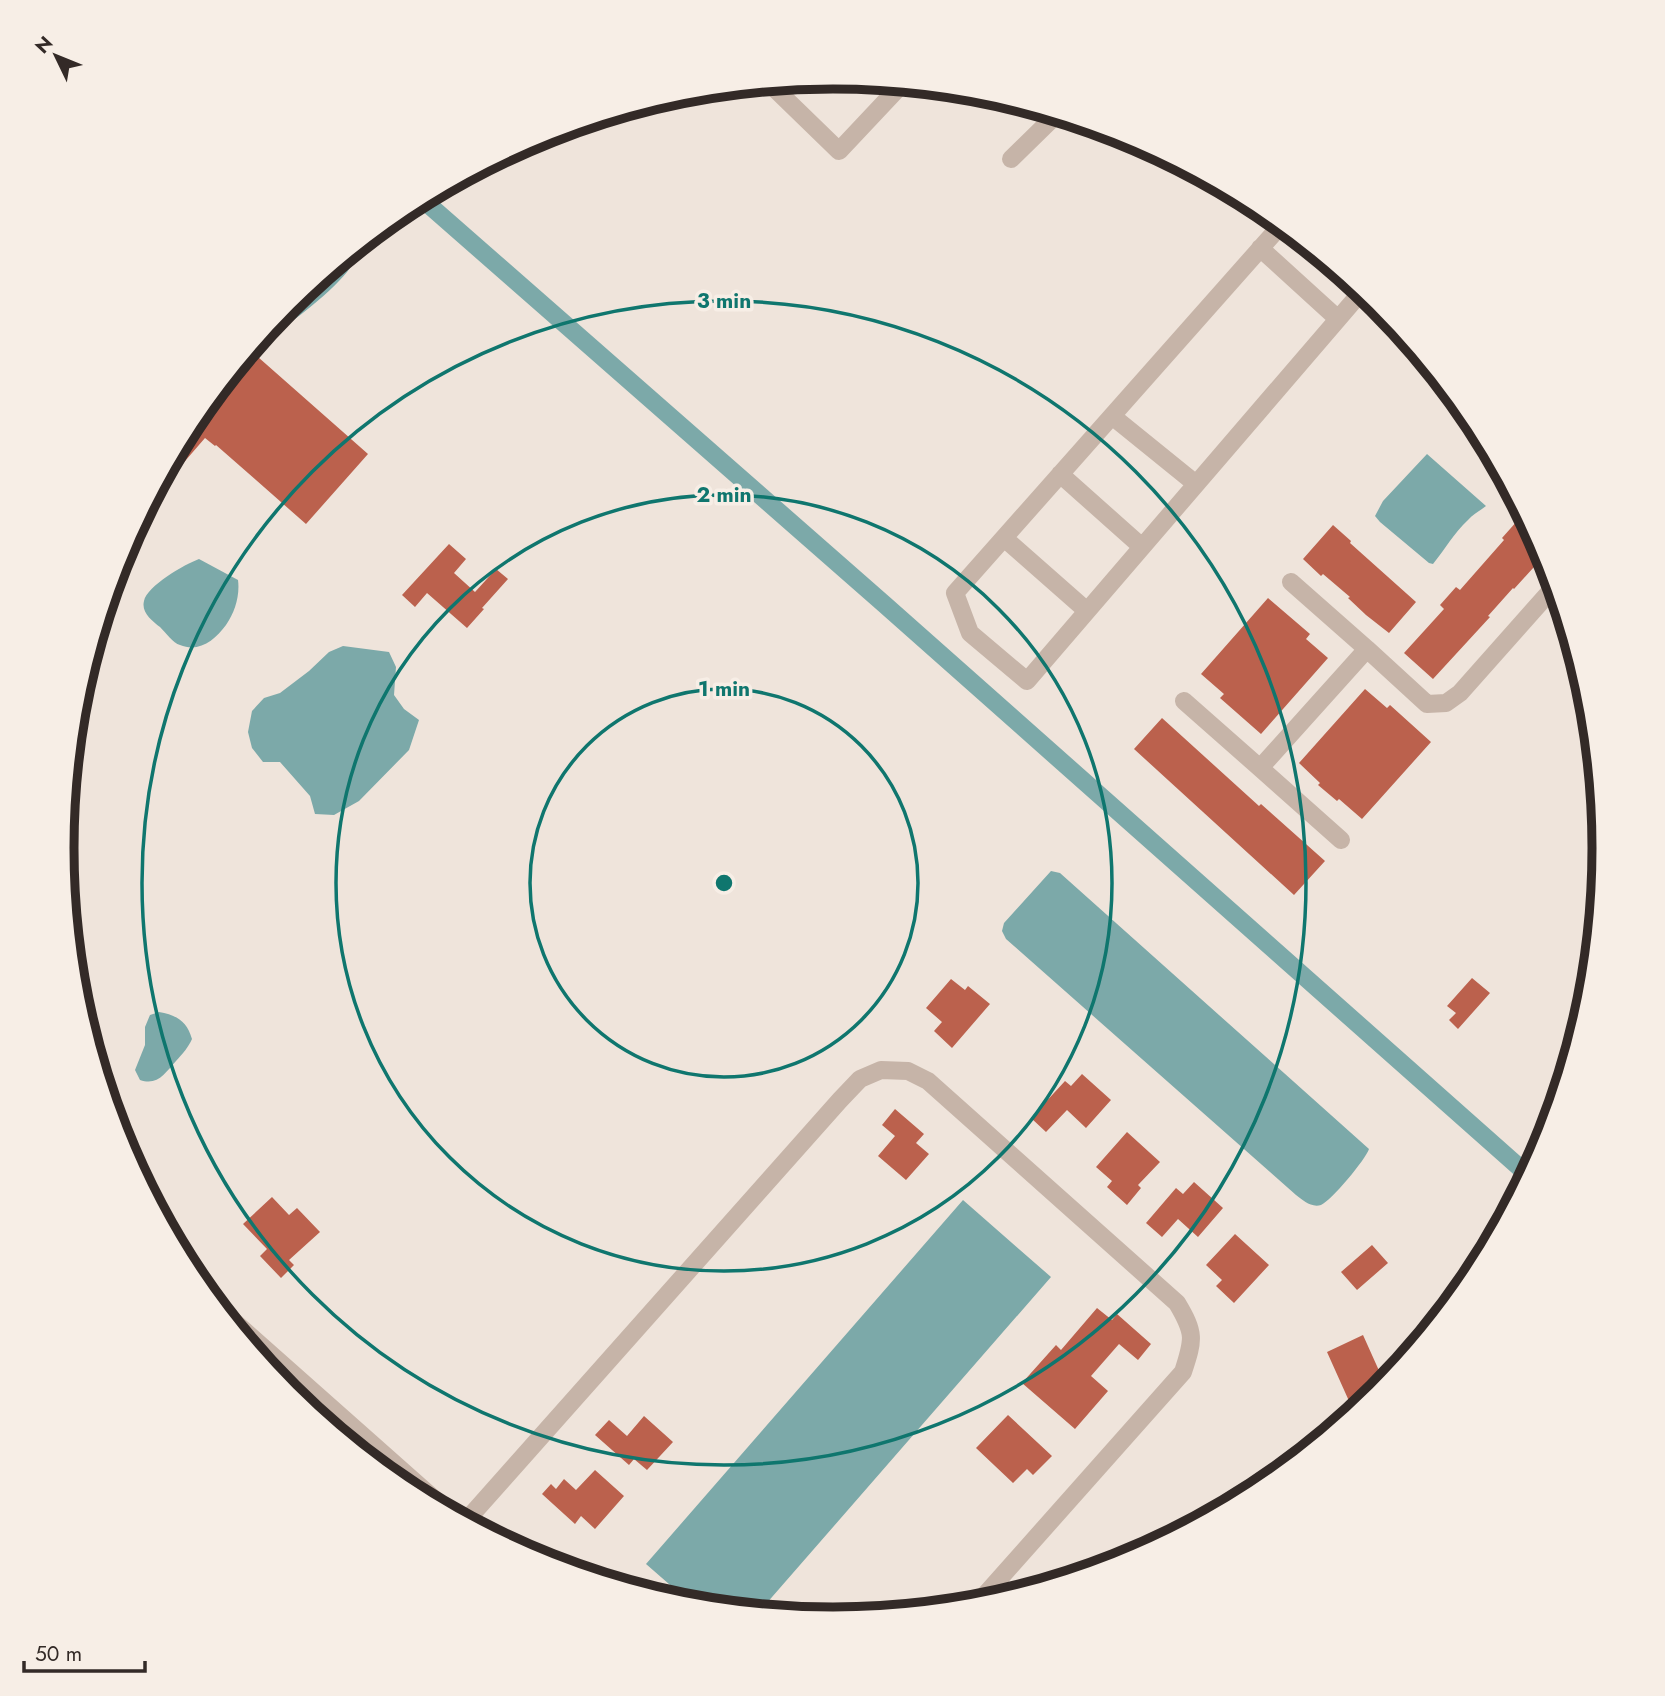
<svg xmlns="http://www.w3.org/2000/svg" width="1665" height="1696" viewBox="0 0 1665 1696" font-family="Jost,sans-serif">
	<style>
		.water { fill: #7ca9a9 }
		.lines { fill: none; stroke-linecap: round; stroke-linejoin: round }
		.canal { stroke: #7ca9a9; stroke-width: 18 }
		.building { fill: #bb614d }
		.minor { stroke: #c6b4a8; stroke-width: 18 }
		.ring { fill: none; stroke: #0f766e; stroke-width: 3.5 }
		.rim { fill: none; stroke: #332a27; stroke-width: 9 }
		.centre { fill: #0f766e; stroke: #f7eee6; stroke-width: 3.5 }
		.ring-label { font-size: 21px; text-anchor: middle; font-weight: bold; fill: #0f766e; stroke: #f7eee6; stroke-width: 7; stroke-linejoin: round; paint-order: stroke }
	</style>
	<rect width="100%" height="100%" fill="#efe4db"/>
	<path class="water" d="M353,249c0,2 1,9 1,11 -5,18 -54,56 -70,67l-15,-2 18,-23z
		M1427,454l59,52c-6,5 -13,8 -18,14 -14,13 -23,29 -35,44l-4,-1 -49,-41 -5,-6 8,-15z
		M199,559l39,21c2,16 -3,32 -12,45 -11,15 -27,28 -46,20 -7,-2 -14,-12 -20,-18 -8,-6 -19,-15 -16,-26 3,-15 41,-37 55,-42z
		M343,646l46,6 7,15 -2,28 10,14 15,11 -10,30 -50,51 -25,14 -19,-1 -5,-18 -30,-34h-17l-11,-14 -4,-16 4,-21 12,-13 16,-5 29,-22 20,-19z
		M1051,871l9,2 309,276c-3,10 -38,52 -48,56 -10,3 -18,-5 -25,-10l-290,-256 -4,-8 2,-8z
		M159,1012c17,3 28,9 33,27 -4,9 -9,14 -16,22 -11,12 -18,25 -36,19l-5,-10 10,-25v-18l5,-12z
		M963,1200l88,77 -292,335 -66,-7 -47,-41z"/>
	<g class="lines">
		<path class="canal" d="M421,198l463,406 644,571"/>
	</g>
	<path class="building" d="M249,349l119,105 -62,70 -90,-79 -1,1 -10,-8 -45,52 -5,-3 36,-68z
		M1525,516l21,40 -10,12 -2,-1 -20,22 -1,-1 -25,28 2,1 -57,62 -29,-26 40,-44 -4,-4 16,-18 4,3 44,-50 -2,-2 16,-18 2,2z
		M1333,525l18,16 -1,2 66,59 -27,31 -23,-18 -18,-17 2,-1 -27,-23 -2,2 -18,-17z
		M449,544l17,15 -12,14 21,19 21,-23 12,10 -26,29 2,1 -17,19 -40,-35 -12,14 -13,-12z
		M1268,598l42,36 -4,5 22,19 -67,76 -41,-36 4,-4 -23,-20z
		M1365,689l22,19 3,-3 41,37 -69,77 -23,-20 -2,2 -19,-16 2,-2 -21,-20z
		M1162,718l97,88 2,-2 64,57 -31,34 -160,-146z
		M1472,978l18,15 -32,36 -9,-9 7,-7 -9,-7z
		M951,979l14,11 3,-4 22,18 -38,44 -18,-17 8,-9 -16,-14z
		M1082,1074l29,26 -25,28 -19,-18 -21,22 -15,-14 34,-37 6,5z
		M895,1109l29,25 -8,9 13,11 -23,26 -28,-24 17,-20 -13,-11z
		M1127,1132l33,30 -22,23 3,3 -14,17 -20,-18 5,-6 -16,-14z
		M1194,1182l29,26 -25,29 -20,-18 -16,18 -16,-14 30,-35 7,6z
		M272,1197l17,18 8,-7 23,24 -31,28 5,5 -13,13 -21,-22 7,-7 -24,-25z
		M1235,1234l34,31 -35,38 -18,-17 6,-6 -16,-15z
		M1372,1245l16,18 -31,27 -16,-18z
		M1097,1308l15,12 5,-6 34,30 -13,16 -19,-16 -28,32 17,15 -33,38 -53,-46 34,-38 5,5z
		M1363,1335l22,49 -36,17 -22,-49z
		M1008,1415l44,41 -19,19 -6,-6 -14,14 -37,-35z
		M644,1416l29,26 -26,28 -13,-11 -5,6 -34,-30 14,-15 18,16z
		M595,1470l29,26 -29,33 -14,-13 -6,8 -33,-30 9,-10 5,5 8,-10 12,11z"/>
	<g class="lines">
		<path class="minor" d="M769,83l70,68 63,-67
			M1011,159l46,-45
			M1282,224l-327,369 15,40 57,48 336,-391
			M1260,248l78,71
			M1112,416l84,68
			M1060,474l82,73
			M1004,538l83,73
			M1291,582l76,67
			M1184,701l76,67 107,-119 60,55 19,-1 14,-10 95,-107
			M1260,768l81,72
			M213,1303l238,211
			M465,1522l375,-422 20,-21 21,-9 27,1 20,10 249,222c18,30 17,36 6,69l-207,233"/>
	</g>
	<g class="ring">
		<circle cx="724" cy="883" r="194"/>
		<circle cx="724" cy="883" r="388"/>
		<circle cx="724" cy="883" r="582"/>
	</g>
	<path d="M0 0H1665V1696H0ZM74 848a759 759 0 1 1 1518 0a759 759 0 1 1-1518 0Z" fill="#f7eee6" fill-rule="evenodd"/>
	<path class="rim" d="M74 848a759 759 0 1 1 1518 0a759 759 0 1 1-1518 0Z"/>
	<circle cx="724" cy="883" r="10" class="centre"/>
	<g class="ring-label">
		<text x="724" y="308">3 min</text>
		<text x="724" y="502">2 min</text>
		<text x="724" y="696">1 min</text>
	</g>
	<g transform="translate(56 56) rotate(313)" stroke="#f7eee6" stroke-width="5" paint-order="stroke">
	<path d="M0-5L12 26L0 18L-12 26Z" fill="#332a27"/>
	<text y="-10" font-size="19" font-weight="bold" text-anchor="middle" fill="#332a27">N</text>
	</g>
	<path d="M24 1661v10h121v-10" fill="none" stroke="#332a27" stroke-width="3.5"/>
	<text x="35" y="1661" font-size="21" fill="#332a27" stroke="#f7eee6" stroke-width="5" paint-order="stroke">50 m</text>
</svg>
